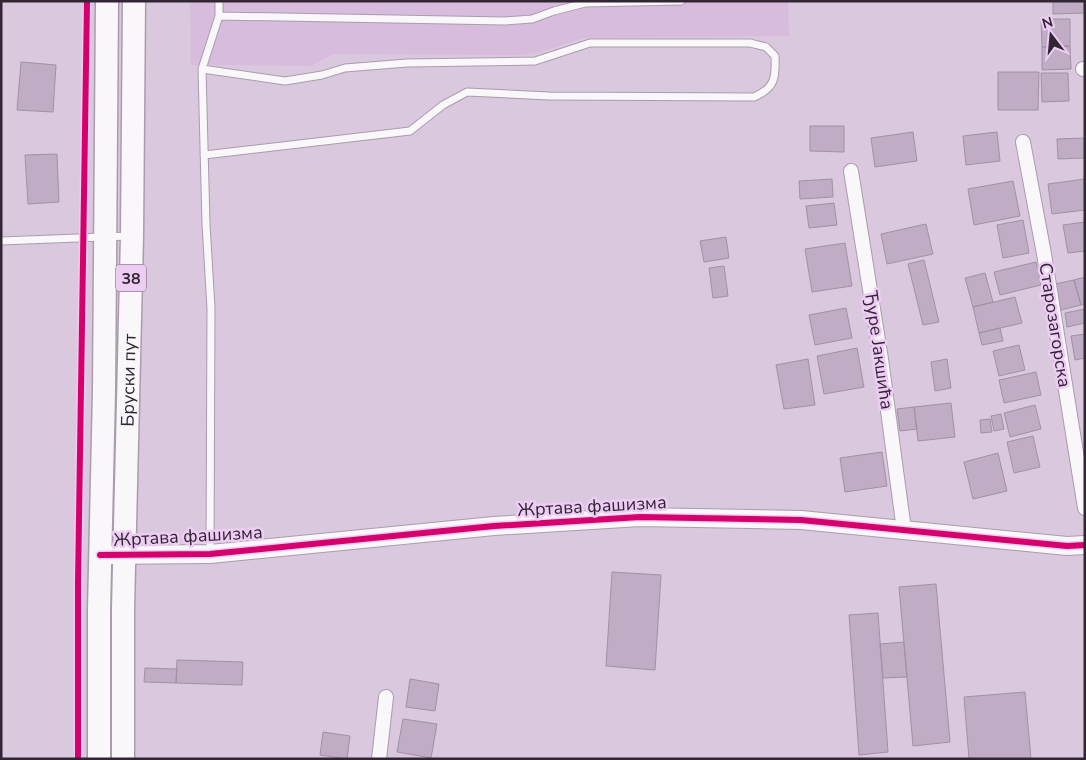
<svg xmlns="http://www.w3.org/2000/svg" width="1086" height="760" viewBox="0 0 1086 760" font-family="'Nunito Sans',sans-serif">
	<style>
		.built { fill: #d8bcde }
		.building { fill: #c0acc4; stroke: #a092a3 }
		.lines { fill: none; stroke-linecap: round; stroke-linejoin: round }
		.service-casing { stroke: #aa9cad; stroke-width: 9 }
		.minor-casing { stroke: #aa9cad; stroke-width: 16 }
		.tertiary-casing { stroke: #aa9cad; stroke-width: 20 }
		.primary-casing { stroke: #aa9cad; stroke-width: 25 }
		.service { stroke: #f9f7fa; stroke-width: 7 }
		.minor { stroke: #f9f7fa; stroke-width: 14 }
		.tertiary { stroke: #f9f7fa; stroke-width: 18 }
		.primary { stroke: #f9f7fa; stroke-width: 22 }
		.cycleway-casing { stroke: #edcdf3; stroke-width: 9 }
		.cycleway { stroke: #d6006c; stroke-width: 6 }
		.labels { text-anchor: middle; stroke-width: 5; stroke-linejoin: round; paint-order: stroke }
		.shield { fill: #edcdf3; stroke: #6a576d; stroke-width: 1 }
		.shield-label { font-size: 16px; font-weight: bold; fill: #322534 }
		.street-label { font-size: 18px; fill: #322534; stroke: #edcdf3 }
	</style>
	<rect width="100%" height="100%" fill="#dac8de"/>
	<path class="built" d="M190,1h598l1,35 -205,2 -43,14 -19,3 -189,-1 -22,12 -120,-1z"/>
	<path class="building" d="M1053,1h32v12l-32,1z
		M1041,19h29v27l-28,1z
		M1070,46l1,23 -29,1v-23z
		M21,62l35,3 -3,47 -36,-2z
		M998,72h41l-1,38h-40z
		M1041,73h27l1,28 -27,1z
		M810,126h34v26l-34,-1z
		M913,132l4,29 -42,6 -4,-29z
		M997,132l3,29 -34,4 -3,-29z
		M1085,138v20l-27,1 -1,-20z
		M57,154l2,48 -31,2 -3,-49z
		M832,179l1,18 -33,2 -1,-18z
		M1085,179v31l-33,4 -4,-30z
		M1013,181l7,35 -46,9 -6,-36z
		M834,203l3,22 -28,3 -3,-22z
		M1023,220l6,33 -26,5 -6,-33z
		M1085,222v29l-17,2 -5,-28z
		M926,224l7,30 -46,10 -6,-30z
		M726,237l3,21 -25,4 -4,-21z
		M845,243l7,43 -40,6 -7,-43z
		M924,260l15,62 -16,3 -15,-61z
		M1036,262l5,23 -41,10 -6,-23z
		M724,266l4,30 -15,2 -4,-30z
		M985,273l8,29 -20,5 -8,-29z
		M1085,277v27l-4,1 -7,-25z
		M1074,280l7,25 -20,5 -6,-26z
		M1015,297l7,26 -43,10 -6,-26z
		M846,308l6,30 -37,7 -6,-30z
		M1085,309v14l-18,4 -2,-14z
		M1000,328l3,13 -21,4 -3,-12z
		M1085,334v24l-10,2 -4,-24z
		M1019,345l6,25 -26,6 -6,-25z
		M857,348l7,39 -40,7 -7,-38z
		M808,359l7,46 -31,4 -8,-44z
		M947,359l4,29 -16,3 -4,-29z
		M1036,372l5,23 -37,8 -5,-23z
		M951,403l4,34 -37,4 -4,-34z
		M1035,405l6,24 -31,8 -6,-24z
		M914,407l3,22 -17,2 -3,-22z
		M1001,414l3,15 -10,2 -3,-15z
		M990,419l2,13 -11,1 -1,-13z
		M1033,436l7,31 -26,6 -7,-31z
		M882,452l5,34 -42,6 -5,-34z
		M998,453l9,38 -34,8 -9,-37z
		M612,572l49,3 -6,95 -49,-4z
		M936,584l14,158 -37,4 -14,-159z
		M878,613l10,139 -29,3 -10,-140z
		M904,642l3,35 -24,1 -3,-34z
		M177,660l66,2 -1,23 -66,-2z
		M145,668l32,1 -1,14 -32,-1z
		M410,679l29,5 -4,27 -29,-4z
		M1025,692l6,67h-62l-5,-62z
		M403,719l34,5 -6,34 -34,-6z
		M323,732l27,4 -3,23 -27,-4z"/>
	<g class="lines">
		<defs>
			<path id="service" d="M219,16l286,5 27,-2 22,-8 31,-8 96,-2
				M202,69l83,12 37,-6 23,-7 62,-5 128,-2 55,-18h160l16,4 9,9c1,22 0,32 -21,41l-205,-1 -82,-4 -24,13 -33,26 -206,24
				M1,241l128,-5
				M210,554l1,-246 -5,-84 -4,-155 17,-53v-15"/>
			<path id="minor" d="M1083,69h2
				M1023,142l21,112 41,254
				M851,171l30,188 23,171
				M379,759l7,-62"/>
			<path id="tertiary" d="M100,555l110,-1 284,-28 146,-9 161,3 266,26 18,-1"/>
			<g id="primary">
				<path d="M99,759v-149l5,-219 3,-390"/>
				<path id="s1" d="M123,759v-150l9,-373 2,-235"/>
			</g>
		</defs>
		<use href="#service" class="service-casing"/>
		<use href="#minor" class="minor-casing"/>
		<use href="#tertiary" class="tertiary-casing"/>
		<use href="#primary" class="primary-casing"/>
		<use href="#service" class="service"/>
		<use href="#minor" class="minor"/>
		<use href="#tertiary" class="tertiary"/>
		<use href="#primary" class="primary"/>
		<defs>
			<path id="cycleway" d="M100,555l110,-1 284,-28 146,-9 161,3 266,26 18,-1
				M78,759v-176l9,-582"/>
		</defs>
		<use href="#cycleway" class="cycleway-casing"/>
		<use href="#cycleway" class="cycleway"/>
	</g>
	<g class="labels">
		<rect class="shield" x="116" y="264.5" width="30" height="27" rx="4"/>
		<g class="shield-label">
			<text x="131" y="284">38</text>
		</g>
		<g class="street-label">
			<text transform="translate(1055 325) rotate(81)" y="6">Старозагорска</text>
			<text transform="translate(879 350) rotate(82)" y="6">Ђуре Јакшића</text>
			<text dy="6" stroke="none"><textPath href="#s1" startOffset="379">Бруски пут</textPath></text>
			<text transform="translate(592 506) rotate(-3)" y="6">Жртава фашизма</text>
			<text transform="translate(188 536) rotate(-3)" y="6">Жртава фашизма</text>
		</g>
	</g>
	<rect width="1086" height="760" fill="none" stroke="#322534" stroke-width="5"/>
	<g transform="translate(1051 35) rotate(344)" stroke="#edcdf3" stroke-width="4" paint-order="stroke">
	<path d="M0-4L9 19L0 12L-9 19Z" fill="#322534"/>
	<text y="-8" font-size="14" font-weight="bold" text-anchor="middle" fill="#322534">N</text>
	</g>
</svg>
